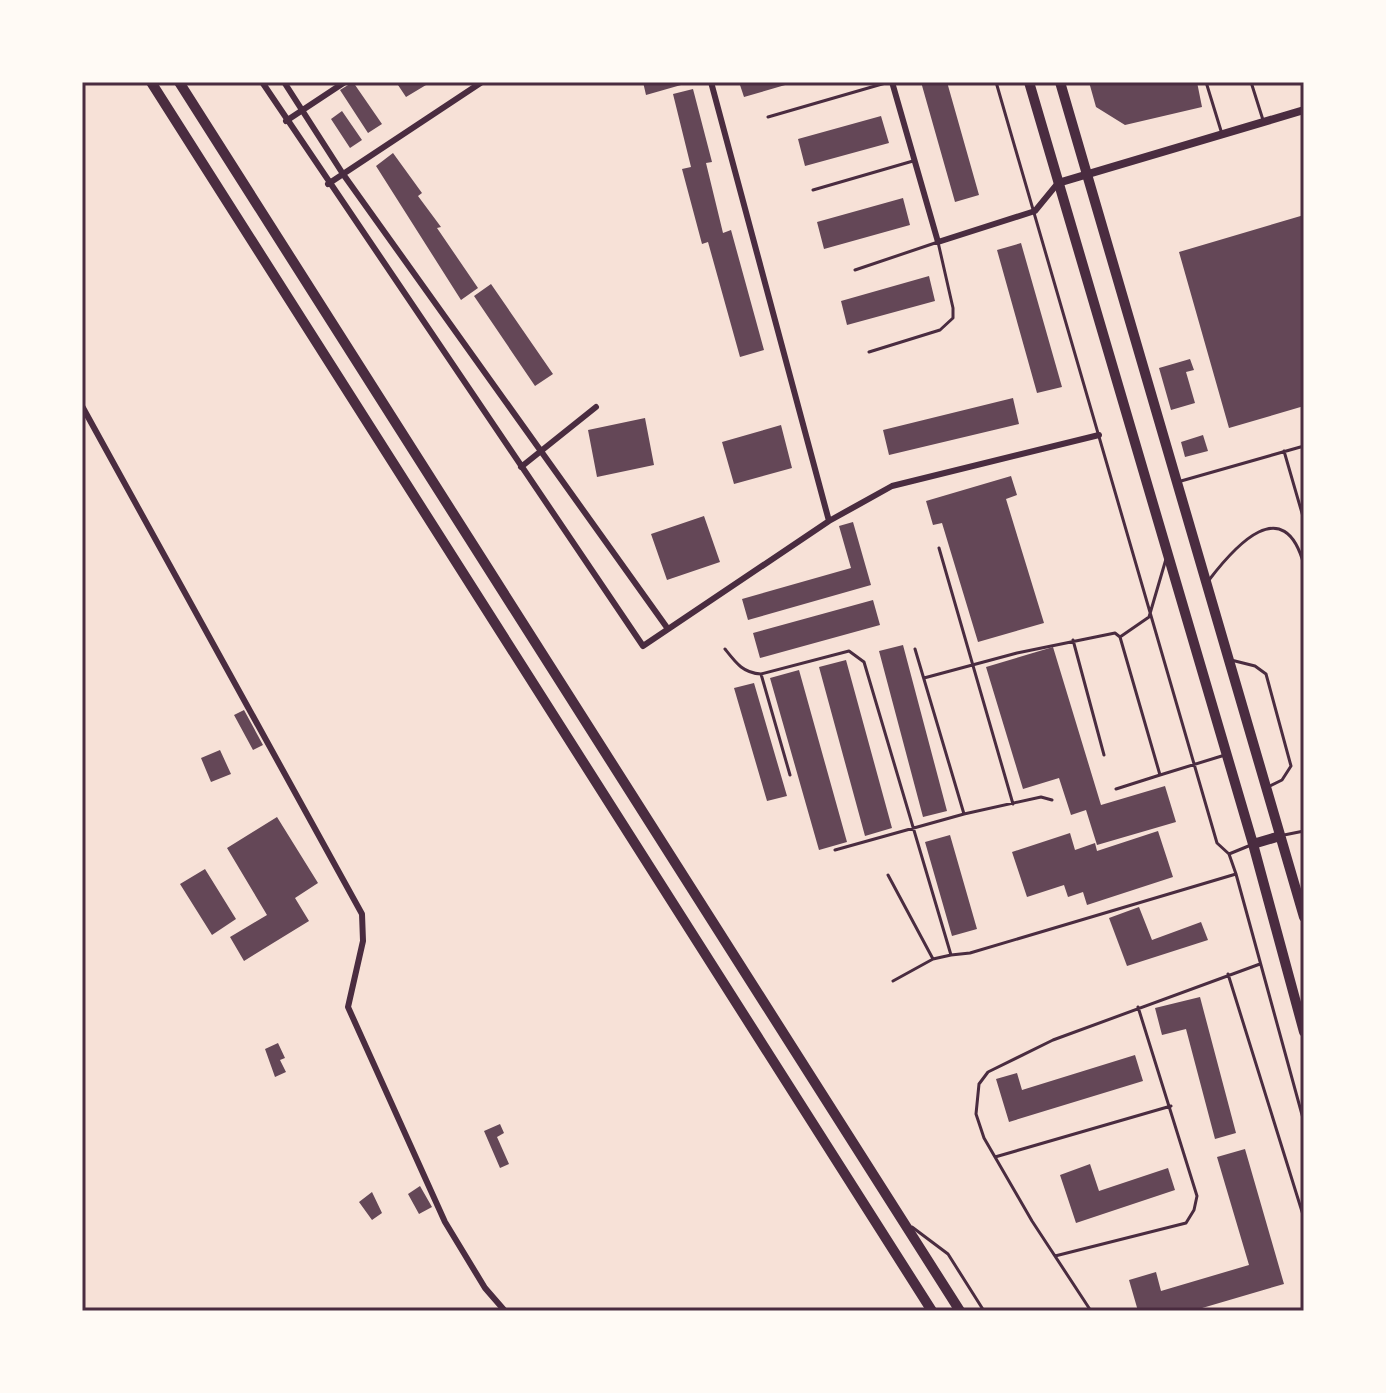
<svg xmlns="http://www.w3.org/2000/svg" width="1386" height="1393" viewBox="0 0 1386 1393" font-family="'Work Sans',sans-serif">
	<style>
		.building { fill: #644757 }
		.lines { fill: none; stroke-linecap: round; stroke-linejoin: round }
		.service { stroke: #4a2c40; stroke-width: 3 }
		.minor { stroke: #4a2c40; stroke-width: 6 }
		.tertiary { stroke: #4a2c40; stroke-width: 8 }
		.primary { stroke: #4a2c40; stroke-width: 10 }
		.trunk { stroke: #4a2c40; stroke-width: 10 }
		.neatline { fill: none; stroke: #4a2c40; stroke-width: 3 }
	</style>
	<rect width="100%" height="100%" fill="#f7e1d7"/>
	<path class="building" d="M353,82l29,42 -14,9 -28,-43z
		M396,82h35l-25,15z
		M643,82h45v1l-42,12z
		M739,82h53v1l-48,14z
		M921,82h26l32,113 -24,7z
		M1089,82h108l5,25 -77,18 -29,-18z
		M693,89l19,73 -6,1 17,70 8,-3 33,120 -24,7 -32,-115 -6,2 -20,-75 9,-2 -18,-73z
		M342,111l20,29 -12,8 -19,-29z
		M881,116l8,27 -84,23 -7,-27z
		M393,153l29,40 -4,3 23,31 -4,1 41,60 -17,12 -85,-134z
		M903,198l7,27 -86,24 -7,-27z
		M1304,215v191l-75,22 -50,-176z
		M1021,243l41,144 -25,6 -40,-143z
		M929,276l6,25 -88,24 -6,-24z
		M491,284l62,90 -18,12 -61,-90z
		M1190,359l4,11 -8,2 9,31 -24,7 -12,-42z
		M1013,398l6,26 -130,31 -6,-25z
		M645,418l9,47 -57,12 -9,-47z
		M781,425l11,43 -58,16 -12,-42z
		M1203,435l5,16 -23,6 -4,-15z
		M1011,476l6,19 -11,4 38,124 -66,19 -36,-119 -9,2 -7,-24z
		M704,516l16,46 -53,18 -16,-46z
		M853,522l18,63 -123,35 -6,-21 109,-31 -12,-42z
		M873,600l7,25 -120,33 -7,-25z
		M903,645l44,166 -24,6 -44,-166z
		M1053,647l48,158 64,-19 11,36 -79,23 -11,-35 -15,5 -12,-37 -36,11 -37,-122z
		M846,660l46,168 -27,8 -46,-169z
		M799,670l48,172 -28,8 -49,-172z
		M754,683l33,113 -20,5 -33,-113z
		M244,710l19,35 -10,5 -19,-35z
		M220,750l11,24 -20,8 -10,-24z
		M277,817l41,66 -23,15 14,23 -65,40 -14,-24 37,-22 -40,-67z
		M1158,831l15,46 -86,28 -4,-13 -15,5 -4,-12 -37,12 -15,-45 58,-19 5,17 20,-7 2,8z
		M950,835l27,94 -25,7 -27,-94z
		M205,869l31,50 -24,16 -32,-51z
		M1139,907l13,33 49,-18 7,18 -81,26 -18,-48z
		M1200,997l36,136 -21,6 -29,-110 -24,6 -7,-27z
		M278,1043l7,15 -5,2 6,12 -11,5 -10,-28z
		M1135,1055l8,26 -134,41 -13,-43 21,-6 5,17z
		M500,1124l4,9 -7,4 12,27 -9,4 -16,-37z
		M1245,1149l39,135 -92,27h-54l-9,-31 27,-8 5,19 88,-26 -32,-108z
		M1090,1164l9,27 69,-23 7,22 -99,33 -16,-48z
		M420,1186l12,21 -13,7 -11,-20z
		M372,1192l10,21 -10,7 -13,-18z"/>
	<g class="lines">
		<path class="service" d="M996,82l221,761 12,11 7,20 68,248
			M1206,82l16,52
			M1251,82l12,38
			M768,117l121,-35
			M813,190l100,-29
			M855,270l83,-28 15,66v10l-13,12 -71,22
			M1284,451l20,69
			M1181,481l123,-35
			M939,548l74,256
			M1209,580c26,-34 75,-89 95,-15
			M1120,637l29,-20 17,-58
			M1073,640l31,115
			M725,649c11,14 18,24 36,25l88,-23 15,11 87,293 19,-2 266,-79
			M915,649l49,165
			M1231,660l24,6 11,8 25,92 -9,14 -12,6
			M761,674l29,101
			M924,678l93,-25 98,-20 5,4 40,138 -44,14
			M1160,775l65,-20
			M1284,835l20,-4
			M835,850l129,-36 77,-17 11,3
			M1229,854l22,-9
			M888,875l45,84
			M1228,974l76,244
			M893,981l40,-22 18,-4
			M995,1157l176,-51
			M912,1227l36,27 36,57
			M1055,1256l131,-33 8,-13 3,-14 -59,-189
			M1091,1311l-59,-90 -48,-83 -8,-24 3,-30 9,-12 65,-32 207,-76"/>
		<path class="minor" d="M262,82l381,564 186,-125 63,-35 207,-51
			M284,82l59,92 325,455
			M711,82l118,439
			M892,82l46,160 97,-31 23,-28
			M286,121l59,-39
			M328,184l154,-102
			M82,406l280,508 1,27 -15,66 97,215 40,66 20,23
			M521,467l75,-60"/>
		<path class="tertiary" d="M1058,183l246,-73"/>
		<path class="primary" d="M1029,82l224,762 51,188
			M1060,82l244,835
			M1253,844l27,-8"/>
		<path class="trunk" d="M151,82l781,1229
			M179,82l781,1229"/>
	</g>
	<rect width="1386" height="1393" fill="none" stroke="#fffaf5" stroke-width="168"/>
	<rect x="84" y="84" width="1218" height="1225" class="neatline"/>
</svg>
